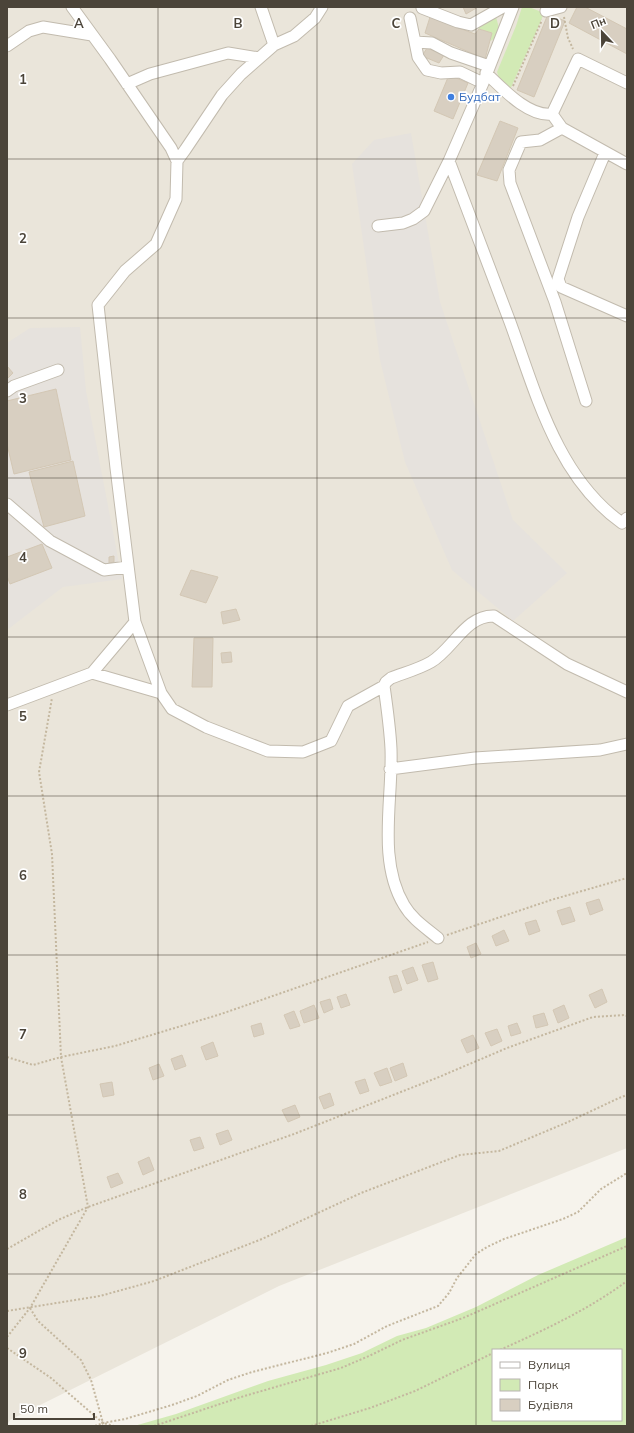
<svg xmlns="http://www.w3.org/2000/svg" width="634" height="1433" viewBox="0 0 634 1433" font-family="Mulish,sans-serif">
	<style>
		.residential { fill: #eae5da }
		.industrial { fill: #e6e2dd }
		.green { fill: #d2eab5; fill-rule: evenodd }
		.building { fill: #d8cfc1; stroke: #d3c7b4 }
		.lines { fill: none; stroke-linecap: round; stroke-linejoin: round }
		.minor-casing { stroke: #c2bbae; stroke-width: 13 }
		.path { stroke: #c4b79f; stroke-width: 2; stroke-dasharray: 2 2; stroke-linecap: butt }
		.minor { stroke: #fff; stroke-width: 11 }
		.grid { fill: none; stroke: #4b4439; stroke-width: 1; stroke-opacity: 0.55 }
		.shop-dot { fill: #3f7fe0; stroke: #fff; stroke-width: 1.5 }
		.labels { text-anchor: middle; stroke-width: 3.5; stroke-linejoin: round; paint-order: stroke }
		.shop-label { font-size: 12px; fill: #366cbe; stroke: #fff; text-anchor: start }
		.grid-label { font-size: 13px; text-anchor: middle; font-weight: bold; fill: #4b4439; stroke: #fff; stroke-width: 3.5; stroke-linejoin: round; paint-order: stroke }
	</style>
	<rect width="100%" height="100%" fill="#f6f3ec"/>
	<path class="residential" d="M7,7h620v1141l-348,138 -269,134 -3,5z"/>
	<path class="industrial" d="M411,133l29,169 73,218 54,53 -54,48 -61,-51 -47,-108 -25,-102 -28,-196 22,-24z
		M80,327l6,64 36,188 -59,8 -56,43v-287l23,-15z"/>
	<path class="green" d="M522,7h7l15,6c-10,26 -23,51 -34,77l-11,-12 -2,-6 19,-46z
		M496,17l3,11 -3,10 -6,3 2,-8 -13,-4 -1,-2z
		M627,1237v189h-493l42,-12 92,-33 58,-16 36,-12 35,-17 29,-8 50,-21 62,-32zM493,1350h128v70h-128z"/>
	<path class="building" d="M463,7h15l-12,7z
		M577,7h8l42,22v25l-58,-31z
		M548,14l17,7 -31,76 -17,-7z
		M430,17l45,17 4,-5 13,4 -7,26 -60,-26z
		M427,48l17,7 -5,8 -17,-7z
		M449,75l19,8 -15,36 -19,-8z
		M500,121l18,7 -21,53 -20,-6z
		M7,366l6,7 -6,6z
		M56,389l15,71 -57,14 -7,-30v-43z
		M73,461l12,55 -41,11 -15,-55z
		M42,544l10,24 -42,16 -3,-8v-19z
		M114,556v6l-5,1v-6z
		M191,570l27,7 -12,26 -26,-8z
		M236,609l4,11 -17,4 -2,-12z
		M194,638h19l-1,49h-20z
		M231,652l1,10 -10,1 -1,-10z
		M599,899l4,11 -13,5 -4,-12z
		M570,907l5,14 -13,4 -5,-14z
		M536,920l4,11 -11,4 -4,-12z
		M504,930l5,11 -13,5 -4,-10z
		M476,943l5,11 -10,4 -4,-11z
		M433,962l5,17 -10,3 -6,-17z
		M413,967l5,13 -11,4 -5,-13z
		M397,975l5,15 -8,3 -5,-16z
		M602,989l5,13 -12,6 -6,-13z
		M346,994l4,11 -9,3 -4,-11z
		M330,999l3,10 -9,4 -4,-11z
		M314,1005l5,13 -15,5 -4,-12z
		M564,1005l5,13 -11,5 -5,-13z
		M294,1011l6,15 -10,3 -6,-14z
		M544,1013l4,12 -12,3 -3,-12z
		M261,1023l3,11 -10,3 -3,-11z
		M517,1023l4,10 -10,3 -3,-10z
		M497,1029l5,12 -11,5 -6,-13z
		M473,1035l6,13 -12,5 -6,-13z
		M213,1042l5,14 -12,4 -5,-13z
		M182,1055l4,11 -11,4 -4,-11z
		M403,1063l4,13 -12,5 -5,-13z
		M159,1064l5,12 -11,4 -4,-12z
		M387,1068l5,14 -12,4 -6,-13z
		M365,1079l4,12 -9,3 -5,-12z
		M112,1082l2,13 -11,2 -3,-13z
		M330,1093l4,12 -10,4 -5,-12z
		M295,1105l5,12 -12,5 -6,-12z
		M228,1130l4,10 -12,5 -4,-11z
		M200,1137l4,11 -10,3 -4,-11z
		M149,1157l5,13 -11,5 -5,-13z
		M118,1173l5,10 -12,5 -4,-11z"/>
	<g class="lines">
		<defs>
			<path id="minor" d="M261,7l13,38
				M422,8l36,14 13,3 32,-18
				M546,11l15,-4
				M410,18l5,24 17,1 19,10 38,13
				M415,42l3,15 9,13 14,3 19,-1 23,11
				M7,46l22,-15 14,-4 49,8
				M486,73c16,15 42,44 66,41
				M127,84l23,-10 78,-21 31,5
				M552,114l26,-55 49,24
				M552,114l10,14 65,36
				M562,128l-22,12 -19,2 -12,28 1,13 45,119 31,99
				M605,153l-27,64 -20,62 3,8 66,29
				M177,161l8,-11 37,-55 19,-21 33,-29 20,-9 21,-18 7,-11
				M449,161c20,54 41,107 61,161 26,71 47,155 112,201l5,-5
				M378,226l25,-3 10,-4 11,-8 25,-50 34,-78 30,-76
				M7,391l7,-5 44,-16
				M7,504l43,37 54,29 24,-3
				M135,622l26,71 11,16 34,18 62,24 35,1 28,-11 17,-35 36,-20 2,-4 5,-4c13,-5 28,-9 40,-16 22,-13 35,-47 63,-46l73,48 60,28
				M92,673l69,20
				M384,686c3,21 6,42 7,63 2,50 -14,111 13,156 8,14 22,23 34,33
				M7,705l85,-32 43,-51 -19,-154 -18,-163 27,-34 31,-27 20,-45 1,-38 -6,-13 -61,-89 -38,-52
				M390,769l85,-11 125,-8 27,-6"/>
		</defs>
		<use href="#minor" class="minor-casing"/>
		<path class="path" d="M564,17l4,21 5,11
			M513,86l29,-66
			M447,935l104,-35 76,-22
			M7,1057l26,8 28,-8 54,-11 106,-32 207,-72
			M7,1249l51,-29 30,-13 206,-73 145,-57 68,-29 86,-31 32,-2 2,1
			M30,1308l8,13 43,39 10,20 12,43 -2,3
			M7,1311l93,-15 54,-15 108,-42 99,-46 99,-38 39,-4 69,-29 51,-24 8,-3
			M7,1337l23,-29 58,-101 -27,-150 -9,-203 -13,-82 13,-74
			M7,1348l44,30 52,45 11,3
			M500,1350c44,-20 88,-40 127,-69
			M95,1426l8,-3 22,-4 47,-14 25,-9 31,-16 24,-8 75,-19 27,-9 33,-18 51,-20 11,-13 8,-15 19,-24 11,-7 17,-8 59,-20 15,-7 23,-23 26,-16
			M154,1426l87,-29 100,-29 28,-12 33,-16 61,-22 164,-72
			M311,1426l59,-18 45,-17 78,-38"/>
		<use href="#minor" class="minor"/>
	</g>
	<path class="grid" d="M158,7v1419M317,7v1419M476,7v1419M7,159h620M7,318h620M7,478h620M7,637h620M7,796h620M7,955h620M7,1115h620M7,1274h620"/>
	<circle class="shop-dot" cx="451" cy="97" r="4"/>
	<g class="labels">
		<g class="shop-label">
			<text x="459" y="101">Будбат</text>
		</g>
	</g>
	<g class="grid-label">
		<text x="79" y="28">A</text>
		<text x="238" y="28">B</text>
		<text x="396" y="28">C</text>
		<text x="555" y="28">D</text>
		<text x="23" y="84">1</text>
		<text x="23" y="243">2</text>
		<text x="23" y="403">3</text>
		<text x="23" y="562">4</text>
		<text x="23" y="721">5</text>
		<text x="23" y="880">6</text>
		<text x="23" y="1039">7</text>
		<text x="23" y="1199">8</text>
		<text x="23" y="1358">9</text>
	</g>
	<rect width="634" height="1433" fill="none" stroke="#4b4439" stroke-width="16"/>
	<rect x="492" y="1349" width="130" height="72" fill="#ffffff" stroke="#b7b4b0"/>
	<rect x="500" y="1362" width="20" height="6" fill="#ffffff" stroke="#b7b4b0"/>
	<text x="528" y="1369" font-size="12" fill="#4b4439">Вулиця</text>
	<rect x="500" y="1379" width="20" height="12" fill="#d2eab5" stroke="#b7b4b0"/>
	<text x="528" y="1389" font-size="12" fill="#4b4439">Парк</text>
	<rect x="500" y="1399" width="20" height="12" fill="#d8cfc1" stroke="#b7b4b0"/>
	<text x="528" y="1409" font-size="12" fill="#4b4439">Будівля</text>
	<g transform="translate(602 32) rotate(338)" stroke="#ffffff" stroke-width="3" paint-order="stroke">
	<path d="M0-3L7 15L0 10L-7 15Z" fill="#4b4439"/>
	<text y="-6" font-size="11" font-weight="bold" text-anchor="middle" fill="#4b4439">Пн</text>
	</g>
	<path d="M14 1413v6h80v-6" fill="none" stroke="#4b4439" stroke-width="2"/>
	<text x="20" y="1413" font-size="12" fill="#4b4439" stroke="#ffffff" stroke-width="3" paint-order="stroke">50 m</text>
</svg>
